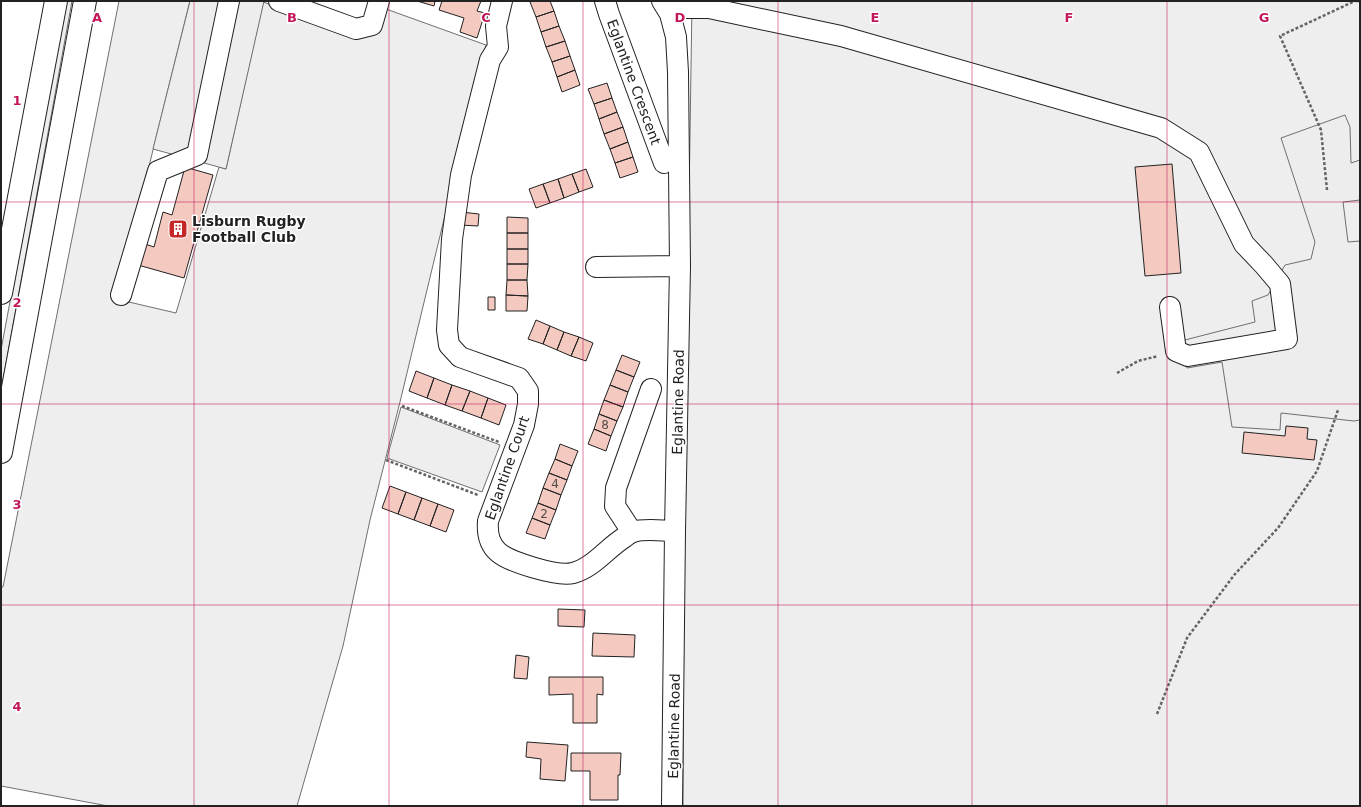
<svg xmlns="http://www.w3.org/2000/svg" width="1361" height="807" viewBox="0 0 1361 807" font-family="'DejaVu Sans',sans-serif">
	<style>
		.green { fill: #eee; stroke: #6f6f6f }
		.parking { fill: #ededed; stroke: #6f6f6f }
		.building { fill: #f3c9c0; stroke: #222 }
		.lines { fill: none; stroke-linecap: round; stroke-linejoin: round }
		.minor-casing { stroke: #222; stroke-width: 22 }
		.highway-casing { stroke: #222; stroke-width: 24 }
		.path { stroke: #646464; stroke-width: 2.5; stroke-dasharray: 3 2; stroke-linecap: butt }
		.minor { stroke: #fff; stroke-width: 20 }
		.highway { stroke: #fff; stroke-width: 22 }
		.grid { fill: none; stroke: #c2185b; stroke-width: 1; stroke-opacity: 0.55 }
		.labels { text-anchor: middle; stroke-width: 3; stroke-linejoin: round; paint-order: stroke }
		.number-label { font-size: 12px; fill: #564c4a }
		.street-label { font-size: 14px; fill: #222; stroke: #fff }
		.poi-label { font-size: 14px; font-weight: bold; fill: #222; stroke: #fff; text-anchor: start }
		.grid-label { font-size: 13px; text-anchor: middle; font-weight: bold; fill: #c2185b; stroke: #fff; stroke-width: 3; stroke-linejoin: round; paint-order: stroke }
	</style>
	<rect width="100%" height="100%" fill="#fff"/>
	<path class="green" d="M66,1h6l-71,390v-41z
		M119,1h71l-74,298 60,14 43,-146 7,2 37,-167 91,33 32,-26 100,36 -86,357 -30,118 -27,126 -46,160h-189l-107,-20v-199h2z
		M692,1h668v805h-677l1,-272z
		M401,407l99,38 -18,47 -95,-34z"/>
	<path class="parking" d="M190,1h74l-38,168 -73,-20z
		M1345,115l5,12 1,36 9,-3v40l-17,2 5,40 12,-1v179l-6,1 -73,-8 -1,17 -48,-3 -10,-65 -35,6 -6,-27 74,-19 -3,-21 16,-6 17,-30 26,-6 4,-17 -34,-104z"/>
	<path class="building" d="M417,1h18l-1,5z
		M442,1h39l-4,10 8,2 -8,25 -17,-6 4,-14 -25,-8z
		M534,1h16l4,10 -18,6 -6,-15z
		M554,11l5,15 -18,6 -5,-15z
		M559,26l6,15 -19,6 -5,-15z
		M565,41l5,15 -18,6 -6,-15z
		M570,56l5,14 -18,7 -5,-15z
		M575,70l5,15 -18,7 -5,-15z
		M607,83l5,15 -18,6 -6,-15z
		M612,98l5,14 -18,7 -5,-15z
		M617,112l6,15 -19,7 -5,-15z
		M623,127l5,15 -18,7 -6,-15z
		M628,142l5,15 -18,6 -5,-14z
		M633,157l5,15 -18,6 -5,-15z
		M1172,164l9,109 -36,3 -10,-109z
		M185,167l28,8 -29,103 -46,-13 7,-21 9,3 9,-35 9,3z
		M586,169l7,18 -14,5 -7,-18z
		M572,174l7,18 -15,6 -6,-19z
		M558,179l6,19 -14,5 -7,-19z
		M543,184l7,19 -14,5 -7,-19z
		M461,212l18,2 -1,12 -18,-1z
		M507,217l21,1v15h-21z
		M507,233h21v16h-21z
		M507,249h21v15h-21z
		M507,264h21l-1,16h-20z
		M507,280h20l1,16 -22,-1z
		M506,295l22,1 -1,15h-21z
		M488,297h7v13h-7z
		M536,320l14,6 -7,18 -15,-5z
		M550,326l14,6 -7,18 -14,-6z
		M564,332l15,5 -8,19 -14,-6z
		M579,337l14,6 -7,18 -15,-5z
		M622,355l18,7 -6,15 -18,-7z
		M616,370l18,7 -6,15 -18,-7z
		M416,371l18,7 -7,20 -18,-7z
		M434,378l18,7 -7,20 -18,-7z
		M452,385l18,6 -8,20 -17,-6z
		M610,385l18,7 -5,15 -19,-7z
		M470,391l18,7 -7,20 -19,-7z
		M488,398l18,7 -7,20 -18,-7z
		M604,400l19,7 -6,14 -18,-7z
		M599,414l18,7 -6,15 -17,-7z
		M1286,426l22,2 -1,11 10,1 -3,20 -72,-7 2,-21 41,4z
		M594,429l17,7 -5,15 -18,-7z
		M560,444l18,7 -6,15 -17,-7z
		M555,459l17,7 -5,14 -18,-7z
		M549,473l18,7 -6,15 -18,-7z
		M390,486l16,6 -8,22 -16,-6z
		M543,488l18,7 -5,15 -18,-7z
		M406,492l16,6 -8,22 -16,-6z
		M422,498l16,6 -8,22 -16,-6z
		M538,503l18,7 -6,15 -18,-7z
		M438,504l16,6 -8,22 -16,-6z
		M532,518l18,7 -5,14 -19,-6z
		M558,609l27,1 -1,17 -26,-1z
		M593,633l42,2 -1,22 -42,-1z
		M516,655l13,2 -2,22 -13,-1z
		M549,677h54v18l-6,-1v29h-24v-29l-24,1z
		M527,742l41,3 -3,36 -25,-2 1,-20 -15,-2z
		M571,753h50l-1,22h-2v25h-28v-29h-19z"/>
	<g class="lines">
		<defs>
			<path id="minor" d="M279,1l77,28 16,-4 7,-24
				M502,1l-6,25 2,21 -8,13 -29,115 -9,64 -5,91 2,15 11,12 59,21 9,13v13l-4,21 -36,96c-1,12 1,23 10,31 11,10 60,25 75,21 20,-5 34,-25 52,-36 2,-2 5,-4 8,-5 12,-4 29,-1 42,-1
				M605,1l4,13 55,149
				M662,1l8,13 6,23 2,35 2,194 -5,265 -3,275
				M670,14l12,-6h27l132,28 320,92 38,24 45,92 20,21 16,19 7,55 -99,17 -12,-5 -6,-44
				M596,267l84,-1
				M121,295l37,-124 39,-16 32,-154
				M632,532l-17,-26 1,-18 35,-99"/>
			<path id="highway" d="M1,293l55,-292
				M1,452l84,-451"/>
		</defs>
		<use href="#minor" class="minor-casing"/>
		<use href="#highway" class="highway-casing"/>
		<path class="path" d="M1356,1h4
			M1327,190l-6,-60 -41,-94 75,-35
			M1117,373l21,-12 20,-5
			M402,406l97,36
			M386,460l92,35
			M1157,714l30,-76 48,-64 43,-46 39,-57 21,-61"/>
		<use href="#minor" class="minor"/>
		<use href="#highway" class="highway"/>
	</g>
	<path class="grid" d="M194,1v805M389,1v805M583,1v805M778,1v805M972,1v805M1167,1v805M1,202h1359M1,404h1359M1,605h1359"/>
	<defs>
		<symbol id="building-square" viewBox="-11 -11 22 22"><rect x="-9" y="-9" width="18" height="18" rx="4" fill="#c62828" stroke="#fff"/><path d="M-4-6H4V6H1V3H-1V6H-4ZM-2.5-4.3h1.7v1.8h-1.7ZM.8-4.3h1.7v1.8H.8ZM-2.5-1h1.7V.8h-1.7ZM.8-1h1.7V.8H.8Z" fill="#fff"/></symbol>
	</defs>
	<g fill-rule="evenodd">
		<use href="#building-square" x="167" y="218" width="22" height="22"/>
	</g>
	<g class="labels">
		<g class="number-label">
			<text x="605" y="429">8</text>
			<text x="555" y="488">4</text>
			<text x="544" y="518">2</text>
		</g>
		<g class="street-label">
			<text transform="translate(634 82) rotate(70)" y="5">Eglantine Crescent</text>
			<text transform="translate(678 402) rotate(-89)" y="5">Eglantine Road</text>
			<text transform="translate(507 468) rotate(-71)" y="5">Eglantine Court</text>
			<text transform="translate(674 726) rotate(-89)" y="5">Eglantine Road</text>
		</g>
		<g class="poi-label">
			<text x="192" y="226">Lisburn Rugby<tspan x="192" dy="16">Football Club</tspan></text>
		</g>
	</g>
	<g class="grid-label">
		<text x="97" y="22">A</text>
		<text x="292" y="22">B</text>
		<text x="486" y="22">C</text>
		<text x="680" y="22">D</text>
		<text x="875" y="22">E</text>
		<text x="1069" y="22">F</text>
		<text x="1264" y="22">G</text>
		<text x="17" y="105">1</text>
		<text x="17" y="307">2</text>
		<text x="17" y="509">3</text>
		<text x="17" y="711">4</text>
	</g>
	<rect width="1361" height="807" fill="none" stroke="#222222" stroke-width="4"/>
</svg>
